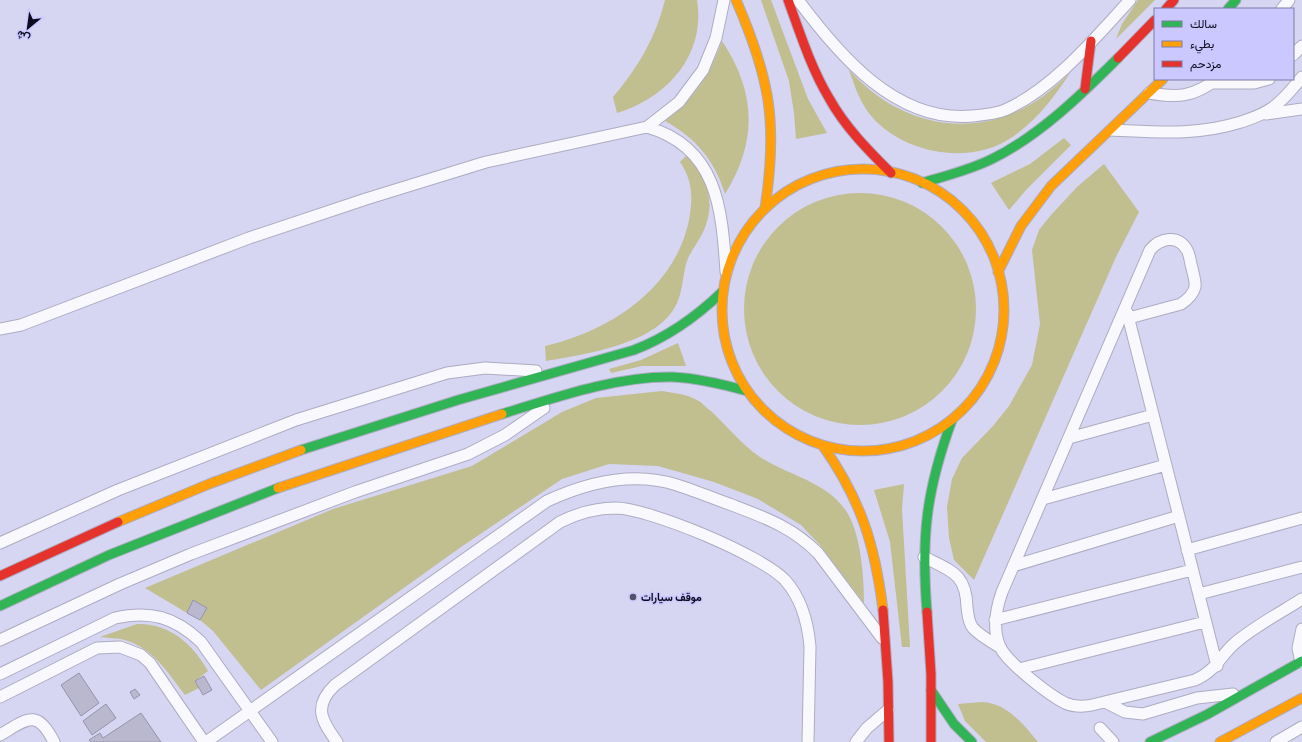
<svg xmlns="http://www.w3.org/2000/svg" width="1302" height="742" viewBox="0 0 1302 742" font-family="'DM Sans',Vazirmatn,sans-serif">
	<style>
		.green { fill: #c1be90 }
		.building { fill: #b9b8cf; stroke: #9594aa }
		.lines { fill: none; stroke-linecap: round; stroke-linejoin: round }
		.lane-casing { stroke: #adacc2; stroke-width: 13 }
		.fast-casing { stroke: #adacc2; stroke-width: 11 }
		.slow-casing { stroke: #adacc2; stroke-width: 11 }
		.jam-casing { stroke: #adacc2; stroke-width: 11 }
		.lane { stroke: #f9f9fd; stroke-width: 11 }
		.fast { stroke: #30b455; stroke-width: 9 }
		.slow { stroke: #ff9f0a; stroke-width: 9 }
		.jam { stroke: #e5322d; stroke-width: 9 }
		.poi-dot { fill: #535168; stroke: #cac8ff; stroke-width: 1.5 }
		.labels { text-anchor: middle; stroke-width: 3; stroke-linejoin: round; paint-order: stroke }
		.poi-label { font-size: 11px; font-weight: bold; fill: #0d0a1d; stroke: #cac8ff; text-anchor: start }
	</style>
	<rect width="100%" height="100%" fill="#d6d5f2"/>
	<path class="green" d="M665,0h32c9,55 -30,98 -80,113l-4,-16c25,-29 43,-60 52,-97z
		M761,0h10l37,99 19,34 -31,6 -2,-26 -5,-32z
		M1138,0h17l-39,39 6,-15z
		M722,41c34,51 36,100 3,153 -10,-33 -29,-56 -60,-73 28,-21 45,-47 57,-80z
		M849,70c46,51 112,70 175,38 18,-9 32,-22 46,-35 -17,26 -37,52 -64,68 -42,24 -103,11 -134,-24 -12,-14 -17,-30 -23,-47z
		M1064,138l7,7 -45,45 -17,20 -18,-27 39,-19z
		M688,154c17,25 29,45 16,76 -4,9 -10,17 -15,26 -7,15 -5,32 -12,47 -18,41 -91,51 -131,58l-1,-15c65,-15 130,-57 144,-126 4,-22 4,-39 -9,-58z
		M1104,164l35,48 -23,45 -142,323 -20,-20 -5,-22 -2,-31 5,-28 10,-21 31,-32 16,-20 23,-41 8,-41 -8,-74 7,-20 12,-15 26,-28z
		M744 309a116 116 0 1 1 232 0a116 116 0 1 1-232 0Z
		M678,343l8,23h-44l-31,7 -2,-4 32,-9z
		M662,391c12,2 24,3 35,9 5,2 9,8 14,11 16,15 30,33 49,46 29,19 69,25 88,57 13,23 16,63 16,89l-45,-59 -18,-19 -43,-26 -44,-17 -56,-16 -49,-2 -47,15 -101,68 -200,143 -48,-59 -13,-11 6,-13 -13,-6 -6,12 -42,-25 188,-79 139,-43 90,-54 34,-14z
		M904,484l-2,25 8,138h-8l-12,-105 -16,-52z
		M137,624c32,-1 56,20 71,47l-13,10 4,7 -14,7c-17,-22 -32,-47 -60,-55 -8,-2 -17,-2 -25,-3z
		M982,702c25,1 41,22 56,40h-52l-21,-21 -7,-17z"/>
	<path class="building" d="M193,600l14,8 -7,12 -13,-7z
		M79,673l20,30 -18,13 -20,-31z
		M204,676l8,14 -9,5 -8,-14z
		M135,689l5,6 -6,4 -4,-7z
		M106,704l10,14 -24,17 -9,-14z
		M141,713l20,29h-70l-2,-2 11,-7 3,5z"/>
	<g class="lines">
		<defs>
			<path id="lane" d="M798,0c41,55 98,123 174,116 11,-1 23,-2 33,-6 48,-21 90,-72 125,-110
				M1282,9l7,-9
				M1293,55l9,-9
				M1211,83h43l15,-4
				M1149,93c29,5 44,4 68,-14
				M1266,114l36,-5
				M647,127c70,20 75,81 79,145
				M1111,130c47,2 85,6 130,-8 11,-4 22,-7 31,-14 12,-8 21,-20 30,-31
				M1127,312l90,354
				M1129,318l52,-14c6,-4 12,-9 14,-17 1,-6 -2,-13 -3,-19 -2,-6 -2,-13 -5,-18 -9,-16 -27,-12 -37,0l-148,342c-6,17 -10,37 -2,55 8,16 49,48 65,56 9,4 18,4 27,2l103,-25c22,-10 24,-23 40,-37 20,-17 45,-30 67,-44
				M0,329l21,-4 228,-87 117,-39 120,-37 161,-35 32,-25 24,-32 13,-32 8,-38
				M1069,438l84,-23
				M1043,499l123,-34
				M0,543l118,-53 178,-70 151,-47 38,-5 51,3
				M1187,550l115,-32
				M924,557c27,14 42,16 43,50 1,7 1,15 6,21 7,8 19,14 28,20
				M1013,566l166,-50
				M1199,594l103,-27
				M995,620l197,-50
				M0,640l120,-56 71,-30 164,-62 113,-38 37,-19 39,-27
				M1301,662l-3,-14 4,-19
				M1019,669l186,-47
				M0,674l115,-56c35,-8 60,-1 86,24l71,100
				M0,697l97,-49 23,-1 21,8 9,8 54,79
				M1105,702l20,10 18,2 54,-16 36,-4
				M1100,728l13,14
				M0,735c27,-16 37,-27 54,7
				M206,742l341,-241c41,-19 86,-30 130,-16 18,6 36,13 55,20 34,13 60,22 86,48l64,85
				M337,742c-16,-22 -24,-36 -2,-57l225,-163c18,-9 36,-14 56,-14 35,1 145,47 169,72 17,19 23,43 25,67l-2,95
				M856,742l11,-14 21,-18
				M1276,742l26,-15"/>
			<path id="fast" d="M1228,9l8,-9
				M922,183c23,-7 48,-13 70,-24 47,-23 89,-64 126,-101
				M502,414c52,-16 114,-38 170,-37 25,1 50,7 75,14
				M301,450l157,-50 176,-50c34,-13 62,-33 88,-58
				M0,606l109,-51 169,-67
				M927,612c-6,-75 -1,-121 25,-192
				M931,690l23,34 18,18
				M1150,742l58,-28 94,-53"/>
			<path id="slow" d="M736,0c34,78 42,123 29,208
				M722 310a141 141 0 1 1 282 0a141 141 0 1 1-282 0Z
				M998,272l23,-46 30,-40 112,-107
				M823,446c38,54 52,99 60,164
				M278,488l224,-74
				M118,522l91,-38 92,-34
				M1220,742l82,-44"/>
			<path id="jam" d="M788,0c12,33 23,68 41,98 16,29 39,52 62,75
				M1166,9l8,-9
				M1118,58l37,-38
				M1085,89l6,-48
				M0,576l118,-54
				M883,610l5,72 1,60
				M927,612l4,62v68"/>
		</defs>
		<use href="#lane" class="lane-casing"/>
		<use href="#fast" class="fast-casing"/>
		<use href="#slow" class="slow-casing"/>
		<use href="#jam" class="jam-casing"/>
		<use href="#lane" class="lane"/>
		<use href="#fast" class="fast"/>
		<use href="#slow" class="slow"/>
		<use href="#jam" class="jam"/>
	</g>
	<circle class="poi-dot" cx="633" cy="597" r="4"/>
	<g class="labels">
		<g class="poi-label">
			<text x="641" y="601">موقف سيارات</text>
		</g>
	</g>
	<rect x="1154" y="8" width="140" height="72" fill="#cac8ff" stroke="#7e7ca5"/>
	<rect x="1162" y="21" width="20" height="6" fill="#30b455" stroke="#7e7ca5"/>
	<text x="1190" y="28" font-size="12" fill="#0d0a1d">سالك</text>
	<rect x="1162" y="41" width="20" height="6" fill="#ff9f0a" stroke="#7e7ca5"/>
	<text x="1190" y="48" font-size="12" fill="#0d0a1d">بطيء</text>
	<rect x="1162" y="61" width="20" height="6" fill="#e5322d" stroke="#7e7ca5"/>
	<text x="1190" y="68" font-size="12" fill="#0d0a1d">مزدحم</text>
	<g transform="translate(28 28) rotate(209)" stroke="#cac8ff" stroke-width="3" paint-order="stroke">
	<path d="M0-3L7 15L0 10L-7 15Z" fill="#0d0a1d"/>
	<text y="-6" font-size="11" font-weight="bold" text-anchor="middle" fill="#0d0a1d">ش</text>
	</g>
</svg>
